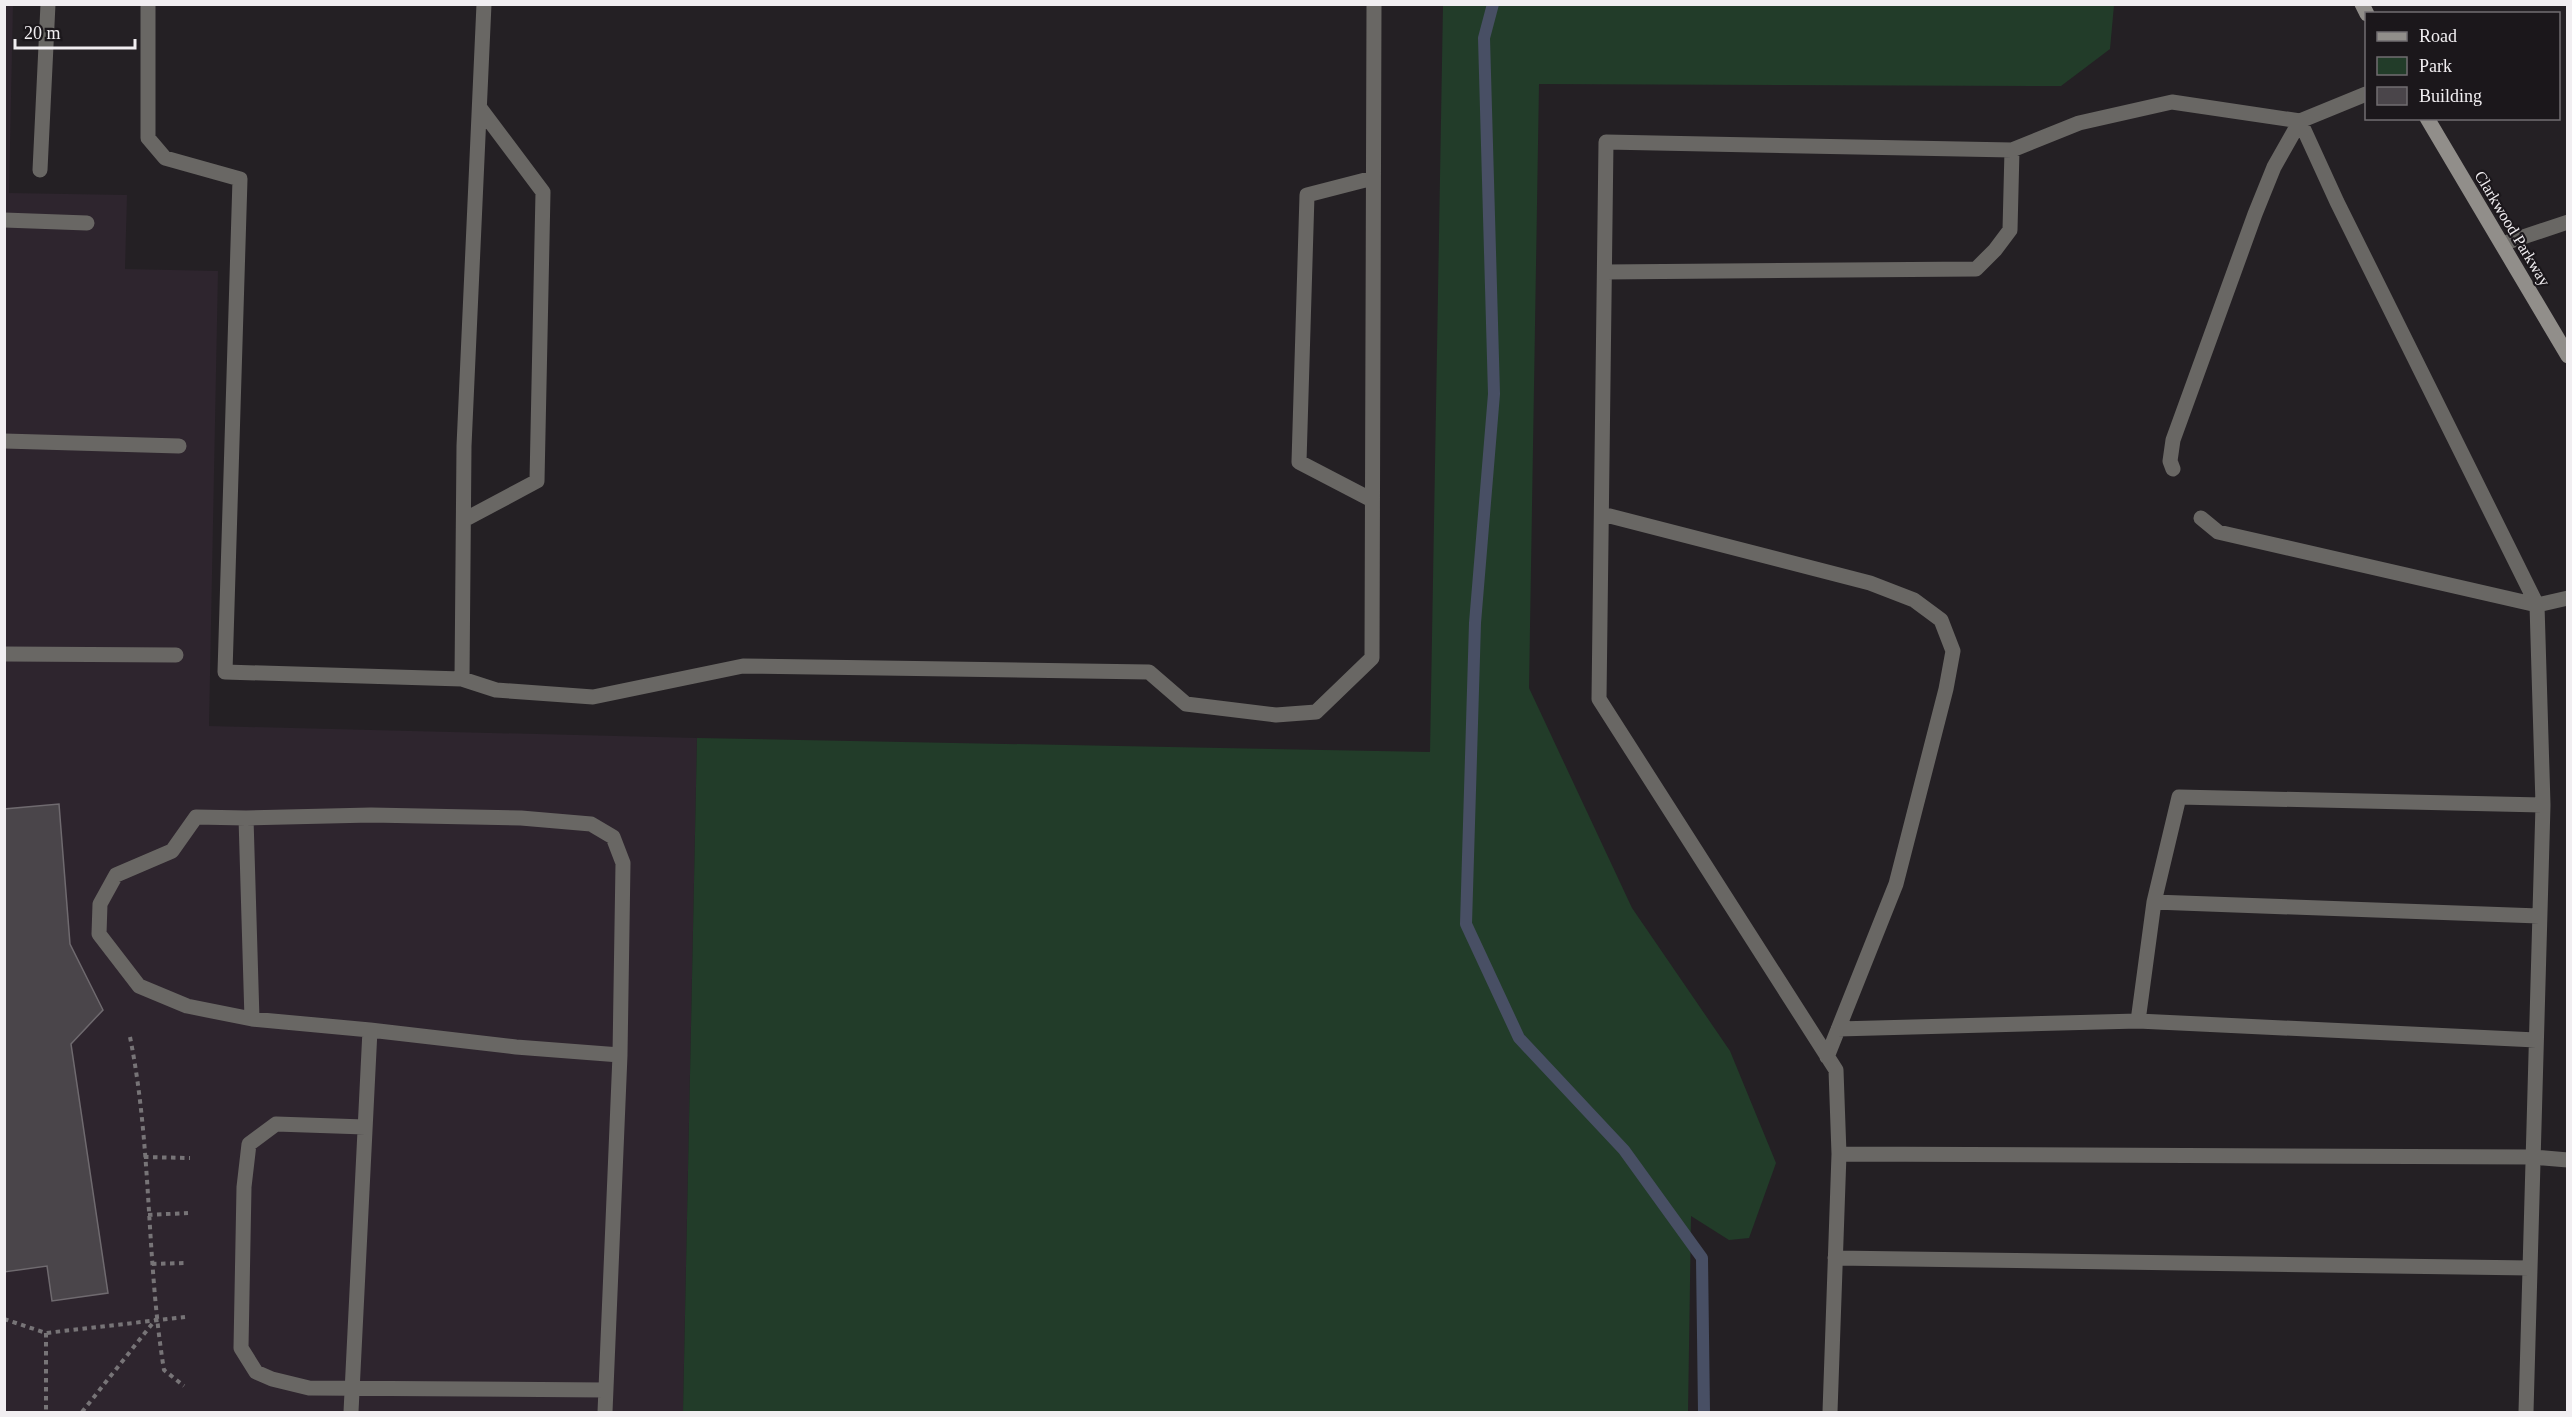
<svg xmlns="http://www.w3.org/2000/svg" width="2572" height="1417" viewBox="0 0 2572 1417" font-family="Georgia,serif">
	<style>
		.built { fill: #2e252e }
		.green { fill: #223c29 }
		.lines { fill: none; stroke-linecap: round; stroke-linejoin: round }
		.stream { stroke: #484f64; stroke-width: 12 }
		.building { fill: #4a454a; stroke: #6f6a6f; stroke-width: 1.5 }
		.path { stroke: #777477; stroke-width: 4; stroke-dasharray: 4.5 4.5; stroke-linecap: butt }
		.lane { stroke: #696764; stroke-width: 15 }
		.secondary { stroke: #918e8a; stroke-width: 15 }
		.labels { text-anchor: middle; stroke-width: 4.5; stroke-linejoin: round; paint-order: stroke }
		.street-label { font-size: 16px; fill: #f1eef1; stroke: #1b171b }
	</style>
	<rect width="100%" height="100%" fill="#242024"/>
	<path class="built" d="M13,4l-4,189 118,2 -2,74 93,2 -9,455 488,12 -14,674h-678l-1,-1407z"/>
	<path class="green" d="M1443,5h671l-4,44 -49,37 -522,-2 -10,604 103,220 98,143 46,112 -27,75 -20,2 -38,-24 -3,196h-1005l14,-674 733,14z"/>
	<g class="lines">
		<path class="stream" d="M1493,4l-9,34 10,356 -19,229 -9,301 53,114 105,112 78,108 2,154"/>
	</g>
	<path class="building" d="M59,804l11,140 33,66 -32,34 37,249 -56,8 -5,-35 -43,6v-463z"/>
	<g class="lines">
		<path class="path" d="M130,1037c22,109 16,223 34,333l20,16
			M144,1157l46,1
			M148,1215l40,-2
			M152,1264l35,-1
			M4,1319l42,14 139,-16
			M46,1333v79
			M82,1412l74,-93"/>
		<path class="lane" d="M148,4v134l17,20 75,21 -15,493 237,7 34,11 97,7 150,-31 406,6 37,32 90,11 40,-3 56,-54 2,-654
			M2300,121l37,81 200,403 6,200 -17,607
			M40,170l8,-166
			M4,220l83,3
			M2502,244l66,-22
			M1605,272l371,-3 19,-19 15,-20 2,-80
			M4,441l175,5
			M2173,469l-3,-8 3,-21 82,-226 19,-47 26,-46
			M1372,500l-73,-38 8,-267 66,-17
			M1602,514l268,69 44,17 27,20 12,31 -7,38 -50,195 -69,173
			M2201,518l17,14 319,73 31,-7
			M464,520l73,-39 6,-289 -63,-84
			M4,654l172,1
			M462,679l2,-233 20,-442
			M246,818l-50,-1 -24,34 -56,24 -16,29 -1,30 40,52 48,20 65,13
			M2154,902l25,-105 364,8
			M1838,1029l300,-8
			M370,1030l146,17 104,8
			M2536,1040l-398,-19 16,-119 385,14
			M365,1127l-89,-3 -27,20 -5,43 -3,161 15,24 16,7 37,9 297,2
			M1839,1154l694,3 35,3
			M1835,1258l695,10
			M351,1412l19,-382 -118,-11 -6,-201 125,-3 150,3 70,6 22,13 10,26 -3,192 -15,357
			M1830,1412l9,-258 -3,-84 -237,-371 7,-557 406,8 67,-27 93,-21 128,19 66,-27"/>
		<path class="secondary" d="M2362,4l5,10
			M2427,118l141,238"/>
	</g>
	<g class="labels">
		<g class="street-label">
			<text transform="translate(2513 228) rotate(59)" y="6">Clarkwood Parkway</text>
		</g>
	</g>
	<rect width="2572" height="1417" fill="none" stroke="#f1eef1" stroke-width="12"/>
	<rect x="2365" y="12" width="195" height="108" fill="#1b171b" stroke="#716d71" stroke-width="1.5"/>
	<rect x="2377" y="32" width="30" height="9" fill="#918e8a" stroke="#716d71" stroke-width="1.5"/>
	<text x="2419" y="42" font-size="18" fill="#f1eef1">Road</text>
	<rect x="2377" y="57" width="30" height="18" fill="#223c29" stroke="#716d71" stroke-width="1.5"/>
	<text x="2419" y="72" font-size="18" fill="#f1eef1">Park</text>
	<rect x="2377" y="87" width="30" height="18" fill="#4a454a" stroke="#716d71" stroke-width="1.5"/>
	<text x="2419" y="102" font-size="18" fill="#f1eef1">Building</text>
	<path d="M15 39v9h120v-9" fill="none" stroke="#f1eef1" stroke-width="3"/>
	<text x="24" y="39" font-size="18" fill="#f1eef1" stroke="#1b171b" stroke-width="4.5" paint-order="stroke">20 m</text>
</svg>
